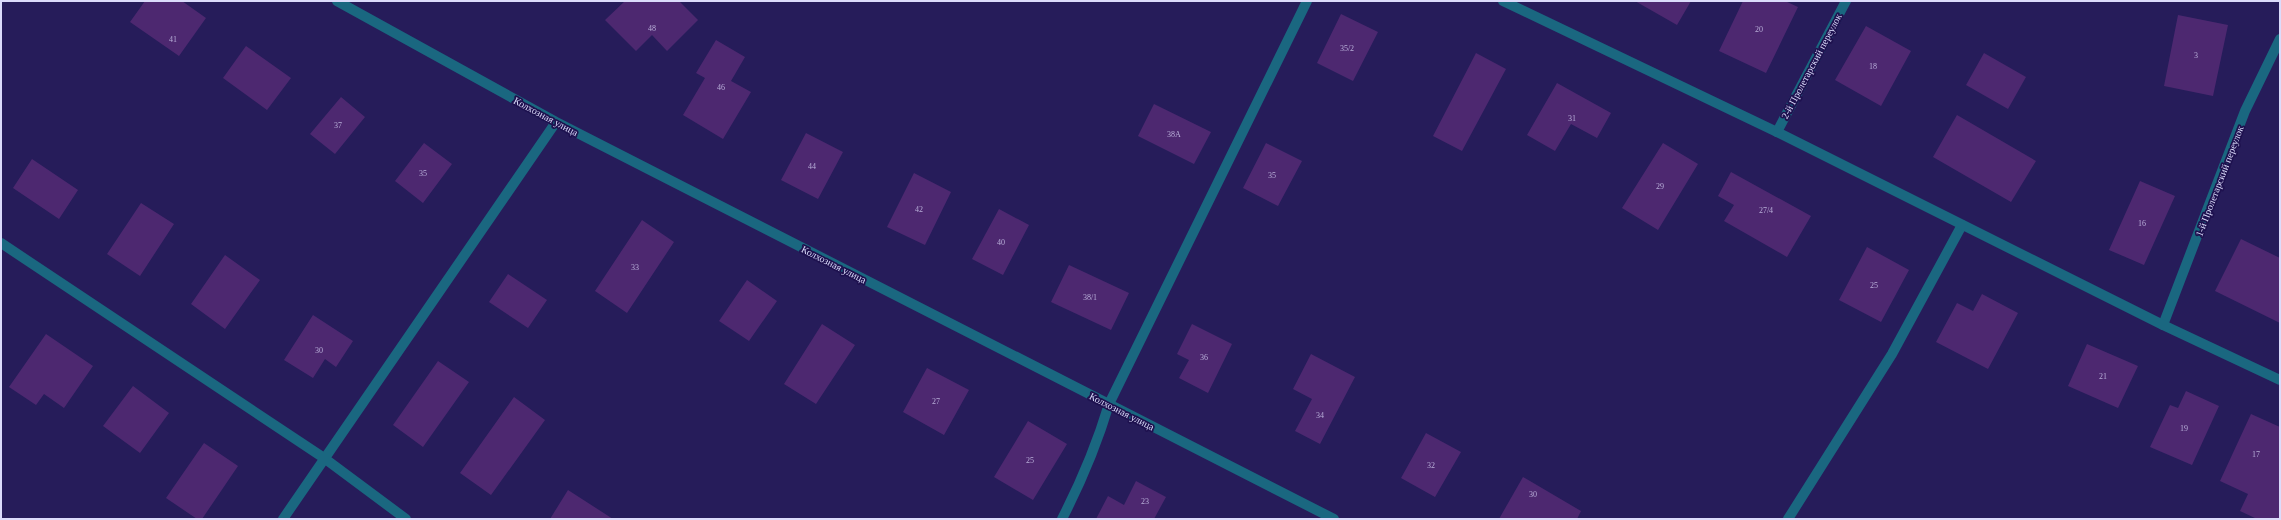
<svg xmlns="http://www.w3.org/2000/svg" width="2281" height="520" viewBox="0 0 2281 520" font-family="Georgia,serif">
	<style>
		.building { fill: #4d2870 }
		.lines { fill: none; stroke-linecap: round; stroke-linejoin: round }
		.lane { stroke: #1a6780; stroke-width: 10 }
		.street { stroke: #1a6780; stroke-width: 10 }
		.labels { text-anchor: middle; stroke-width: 3.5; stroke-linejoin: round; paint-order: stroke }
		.number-label { font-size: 8px; fill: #b8aed8 }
		.street-label { font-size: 10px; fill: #dbdbfb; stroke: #1e114f }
	</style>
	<rect width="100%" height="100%" fill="#261c5a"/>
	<path class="building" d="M145,1h37l24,17 -27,38 -49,-34z
		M625,1h54l19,19 -31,31 -15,-16 -16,16 -31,-31z
		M1635,1h56l-14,24z
		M1743,1h42l13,6 -32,66 -47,-22z
		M1341,14l37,18 -25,49 -36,-18z
		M2178,15l50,10 -15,71 -49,-10z
		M1866,26l45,25 -30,55 -46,-26z
		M716,40l29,17 -14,24 20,11 -28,47 -40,-24 22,-37 -9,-5z
		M246,46l45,32 -24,32 -44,-32z
		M1476,53l30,16 -44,82 -29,-15z
		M1984,53l42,24 -18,32 -42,-24z
		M1557,83l54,30 -14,25 -26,-14 -16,27 -28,-16z
		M341,97l24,20 -30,37 -25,-20z
		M1154,104l57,28 -17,32 -56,-28z
		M1957,115l79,46 -25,41 -78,-45z
		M806,133l37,19 -25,47 -37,-19z
		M424,143l28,21 -29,39 -28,-22z
		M1266,143l36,18 -24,45 -35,-18z
		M1663,143l35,21 -40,66 -36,-22z
		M32,159l46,31 -19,29 -46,-31z
		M1731,172l80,44 -24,41 -63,-36 10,-16 -16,-9z
		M914,173l37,19 -26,53 -38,-18z
		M2140,181l35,15 -31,69 -35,-15z
		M141,203l33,21 -34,52 -33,-22z
		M999,209l30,16 -26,50 -31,-16z
		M642,220l32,22 -47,71 -32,-22z
		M2241,239l39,19v65l-65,-32z
		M1867,247l42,23 -28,52 -42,-22z
		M225,255l35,25 -35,49 -34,-25z
		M1069,265l60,28 -18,37 -60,-28z
		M508,274l39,26 -19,28 -39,-26z
		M747,280l30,21 -28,40 -30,-20z
		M1982,294l36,19 -30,56 -52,-27 21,-39 16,8z
		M313,315l40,26 -17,26 -11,-8 -12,19 -29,-18z
		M822,324l33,21 -39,59 -32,-20z
		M1192,324l40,20 -24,49 -29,-15 10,-18 -12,-6z
		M46,334l47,32 -29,42 -20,-14 -8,11 -27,-18z
		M2087,344l51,22 -20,42 -50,-22z
		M1311,354l44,23 -35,67 -25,-13 17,-32 -19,-10z
		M438,361l31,21 -46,65 -30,-22z
		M927,368l42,22 -25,45 -41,-23z
		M133,386l36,27 -29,40 -37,-27z
		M2186,391l33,15 -27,59 -42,-18 20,-42 8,3z
		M514,397l31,23 -54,75 -31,-22z
		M2251,414l29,13v92h-23l-17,-8 8,-17 -28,-13z
		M1028,421l39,23 -34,56 -39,-23z
		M1426,433l35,19 -26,45 -34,-19z
		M204,443l34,23 -36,53h-5l-31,-21z
		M1523,477l58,34 -4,8h-78z
		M1136,481l30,16 -12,22h-58l12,-23 16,9z
		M568,490l45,29h-63z"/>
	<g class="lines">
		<path class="lane" d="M1777,132l69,-131
			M2163,325l82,-214 35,-72
			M1062,519c19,-37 35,-75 47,-115l198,-403
			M1788,519l104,-165 70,-129"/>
		<path class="street" d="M337,1l219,121 778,397
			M1503,1l274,131 386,193 117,55
			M1,243l323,215 82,61
			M283,519l273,-397"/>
	</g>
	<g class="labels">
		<g class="number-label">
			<text x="652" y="31">48</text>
			<text x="1759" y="32">20</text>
			<text x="173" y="42">41</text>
			<text x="1347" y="51">35/2</text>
			<text x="2196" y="58">3</text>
			<text x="1873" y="69">18</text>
			<text x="721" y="90">46</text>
			<text x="1572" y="121">31</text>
			<text x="338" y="128">37</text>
			<text x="1174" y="137">38А</text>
			<text x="812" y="169">44</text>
			<text x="423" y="176">35</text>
			<text x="1272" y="178">35</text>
			<text x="1660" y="189">29</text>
			<text x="919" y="212">42</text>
			<text x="1766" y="213">27/4</text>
			<text x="2142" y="226">16</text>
			<text x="1001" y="245">40</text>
			<text x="635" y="270">33</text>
			<text x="1874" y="288">25</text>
			<text x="1090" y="300">38/1</text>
			<text x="319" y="353">30</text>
			<text x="1204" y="360">36</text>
			<text x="2103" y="379">21</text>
			<text x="936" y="404">27</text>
			<text x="1320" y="418">34</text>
			<text x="2184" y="431">19</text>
			<text x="2256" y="457">17</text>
			<text x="1030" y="463">25</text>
			<text x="1431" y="468">32</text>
			<text x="1533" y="497">30</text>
			<text x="1145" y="504">23</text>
		</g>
		<g class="street-label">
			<text transform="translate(1811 66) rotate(-62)" y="4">2-й Пролетарский переулок</text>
			<text transform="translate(546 116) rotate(28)" y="4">Колхозная улица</text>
			<text transform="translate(2219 181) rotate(-69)" y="4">1-й Пролетарский переулок</text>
			<text transform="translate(834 264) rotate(27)" y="4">Колхозная улица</text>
			<text transform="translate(1122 411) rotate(27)" y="4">Колхозная улица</text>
		</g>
	</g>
	<rect width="2281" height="520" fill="none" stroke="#dbdbfb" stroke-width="4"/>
</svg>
